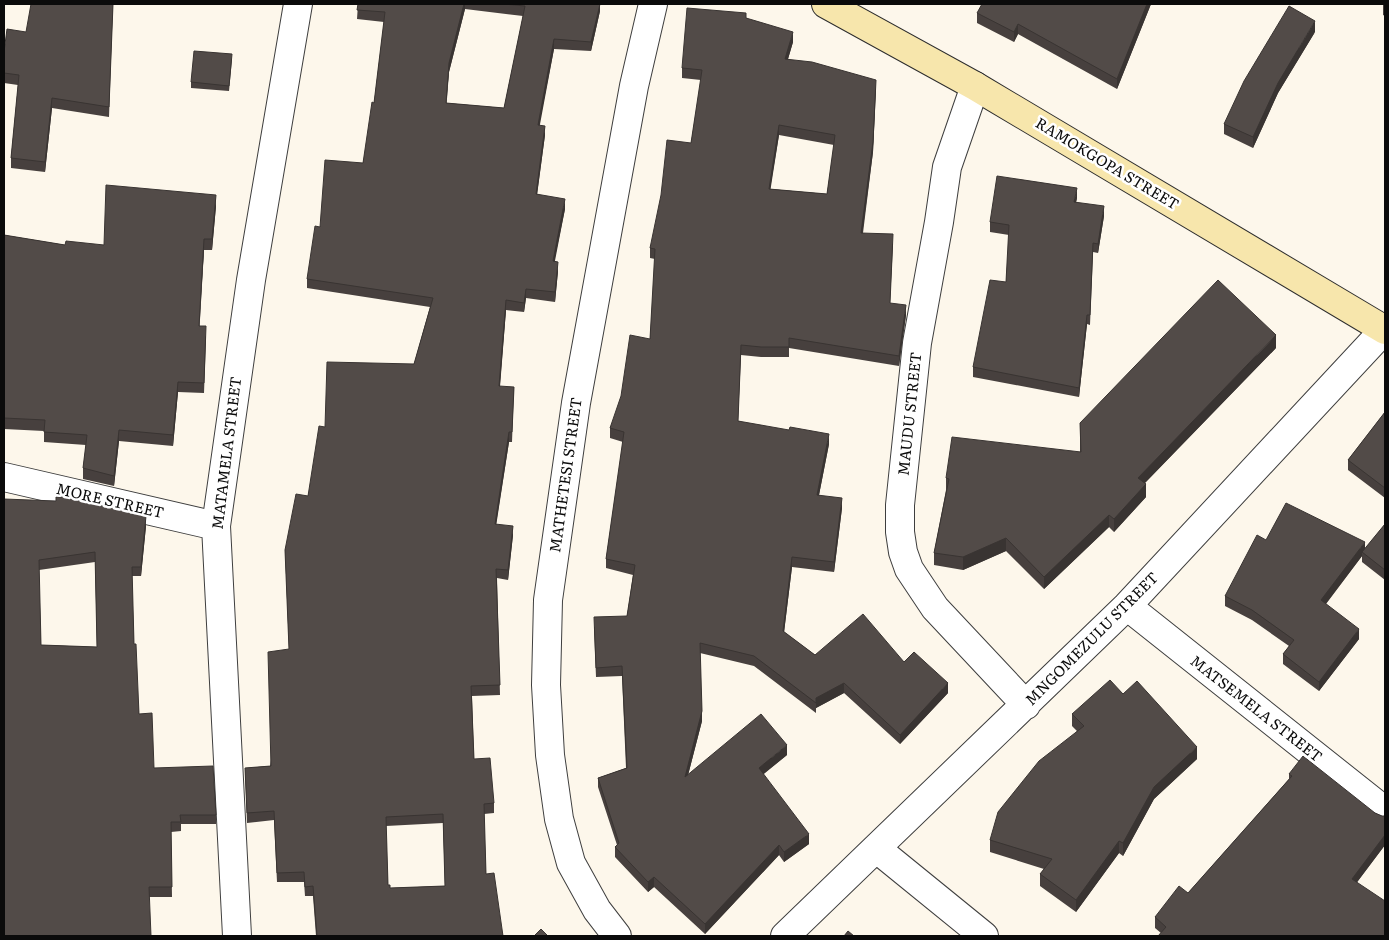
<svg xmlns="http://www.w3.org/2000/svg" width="1389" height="940" viewBox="0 0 1389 940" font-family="Literata,serif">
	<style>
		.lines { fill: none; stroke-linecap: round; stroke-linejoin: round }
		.street-casing { stroke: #3e3e3e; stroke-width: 30 }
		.secondary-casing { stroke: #2d2d2d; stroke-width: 30 }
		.street { stroke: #fff; stroke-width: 28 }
		.secondary { stroke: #f7e6ac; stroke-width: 28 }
		.wall { fill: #47403e; fill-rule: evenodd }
		.shaded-wall { fill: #393432 }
		.building { fill: #524b48; stroke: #393432; fill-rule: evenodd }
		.labels { text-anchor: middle; stroke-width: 5; stroke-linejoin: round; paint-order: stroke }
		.street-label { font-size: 15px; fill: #0b0b0b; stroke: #fff }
	</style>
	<rect width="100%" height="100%" fill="#fdf7eb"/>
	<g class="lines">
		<defs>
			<path id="street" d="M975,86l-28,81 -8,55 -22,121 -17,162v27l3,20 6,17 26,39 91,97
				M4,477l212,49
				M1127,606l258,205
				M877,849l107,87
				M237,936l-21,-410 35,-246 47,-276
				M617,936l-20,-26 -26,-47 -12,-44 -9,-64 -4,-70 2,-85 28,-197 58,-317 19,-82
				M785,936l342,-330 258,-277"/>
			<path id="secondary" d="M826,4l149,82 410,244"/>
		</defs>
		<use href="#street" class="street-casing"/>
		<use href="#secondary" class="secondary-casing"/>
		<use href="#street" class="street"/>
		<use href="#secondary" class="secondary"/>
	</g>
	<path class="wall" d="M113,4l-4,113 -57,-9 -7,64 -34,-4v-10l7,-73 -14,-2v-31l22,-20z
		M358,4h242v7l-9,40 -37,-2 -15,76 6,10 -8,59 28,15 -11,53 4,9 -3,31 -29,-4 -2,14 -18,-2 -6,77h14l-2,55h-3l-13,82 17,11 -5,45 -11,-2 3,117 -28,1 2,63 20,44v10l-10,1 2,60 17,62h-187l-3,-40h-8l-1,-14h-27l-3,-62 -27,3 -2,-55 25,-2 19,-117 -4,-99 23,-54 17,-69 89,-63 16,-57 -123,-19v-9l13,-52 43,-64 11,-60 10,-81 -27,-3zM465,9l58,7 -19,92 -58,-5 3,-31zM443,823l2,63 -55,2 -2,-3 -2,-59z
		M1151,4l-34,85 -99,-55 -4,8 -37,-19v-10z
		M1383,4h2v12l-2,-1z
		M746,18l47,24 -5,17 88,30 -3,63 -10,81 30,11 -3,59 16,12 -7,51 -110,-18v9h-28l-20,-2 -3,66 91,23 -10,51 23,13 -8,64 -42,-5 -8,65 31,23 89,7 44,31 -48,51 -56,-51 -28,15v5l-62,-47 -54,-13 2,68 -14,54 99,-20 -24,19 46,70 -25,18 -5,-7 -74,79 -51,-47 -6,5 -33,-35v-10l2,-2 -19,-58v-9l28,-10 -4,-92 -26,1 -2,-50 33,-11 6,-41 -27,-7v-9l17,-117 -13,-4v-10l40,-89 5,-80 -5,-1v-10l41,-105 10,-63 -19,-2v-10zM779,135l55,10 -7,49 -57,-5z
		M1315,32l-37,61 -25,55 -29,-14v-10z
		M232,59l-3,32 -38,-3v-6z
		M1077,198l-1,4 28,14 -6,37 -5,-1 -3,73 -3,-1 -8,73 -106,-20v-10l33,-85 3,-47 -19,-3v-10z
		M216,206l-4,44h-8l-5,76 7,11 -2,56 -26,-1 -5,54 -54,-5 -5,45 -31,-7v-11l3,-23 -42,-3v-11l-40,-2v-194l61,10h39z
		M1276,348l-131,135 1,14 -32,35 -5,-5 -65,62 -38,-38 -43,19 -29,-5v-12l12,-63v-12l134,-26v-29z
		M1385,412v86l-37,-28v-10z
		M4,499l142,27 -5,50h-9l2,68 5,70 15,54 62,47v9h-35v7l-10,1 1,65h-23l-145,39zM95,562l2,85 -56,-2 -2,-75z
		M1385,524v56l-23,-18v-6l-36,48 33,35 -40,52 -36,-27v-10l6,-8 -37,-26 -27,-14v-10l41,-56 99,9z
		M1123,694l74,65 -43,40 -31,57 -4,-3 -43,59 -36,-26v-12l4,-5 -54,-17v-12l87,-109 -5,-5v-12z
		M1289,774l93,42h3v29l-28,37 -196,51 -6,-5v-11l33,-24 101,-114z"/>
	<path class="shaded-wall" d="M464,4h1v5l-16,63 -3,40v-9l3,-40z
		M600,4v7l-9,40v-9z
		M1147,4h4l-34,85v-10z
		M1315,21v11l-37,61 -25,55v-11l25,-54z
		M1018,24v10l-4,8v-10z
		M793,32v10l-8,27v-10z
		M554,39v10l-16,86v-10z
		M876,80l-3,72 -12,91v-10z
		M52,98v10l-7,64v-10z
		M779,125v10l-10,64v-10z
		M545,126v9l-9,68v-9z
		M1077,188v10l-3,13v-9z
		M216,195v11l-4,44v-11z
		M565,199v10l-12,62v-10z
		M1104,206v10l-6,37v-9z
		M204,239v11l-5,87v-11z
		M558,262v9l-3,31v-10z
		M526,289v9l-2,14v-9z
		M506,300v10l-7,86v-10z
		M906,305v10l-7,51v-10z
		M1087,315v9l-8,73v-9z
		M1276,335v13l-138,142v-12z
		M178,382v10l-5,54v-11z
		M119,430v11l-5,45v-10z
		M509,432v10l-14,91v-9z
		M829,434v10l-12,61v-10z
		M1146,484v13l-32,35v-13z
		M842,498v10l-8,64v-10z
		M1109,515v12l-65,62v-12z
		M146,516v10l-5,50v-9z
		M513,526v9l-5,45v-10z
		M1006,538v13l-43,19v-13z
		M1365,542v10h-3v4l-41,54v-10z
		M792,557v10l-9,74v-10z
		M1359,629v10l-40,52v-9z
		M844,683v10l-28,15v5v-15z
		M948,683v10l-48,51v-9z
		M702,711v10l-17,66v-10z
		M787,745v10l-28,23v-10z
		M1197,747v12l-43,40 -31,57v-13l31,-56z
		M809,834v10l-25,18v-10z
		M1385,835v10l-33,44v-10z
		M1119,841v12l-43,59v-12z
		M779,845v10l-74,79v-10z
		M654,877v10l-6,5v-10z"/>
	<path class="building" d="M31,4h82l-4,103 -57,-9 -7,64 -34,-4 8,-83 -15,-2v-21l3,-23 19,3z
		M358,4h106l-15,59 -3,40 58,5 21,-102 -21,-2h96l-9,38 -37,-3 -16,86 7,1 -9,68 29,5 -12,62 5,1 -3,30 -29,-3 -2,14 -18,-3 -7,86 15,1 -2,45h-3l-14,92 18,2 -5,44 -12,-1 4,116 -29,1 3,73 16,-1 4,45 -10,1 2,70 8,-1 9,63h-186l-4,-50 -8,1 -1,-15 -27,1 -3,-62 -27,2 -2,-45 26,-2 -3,-114 21,-3 -4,-99 11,-56 12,2 11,-70 6,1 2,-65 87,2 19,-66 -126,-19 8,-53 5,1 5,-67 38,3 9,-61 2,1 11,-91 -28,-2zM443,814l2,72 -55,2v-3h-2l-2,-68z
		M982,4h165l-30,75 -99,-55 -4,8 -37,-19z
		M1289,6l26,15 -37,62 -25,54 -29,-13 20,-43z
		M687,8l59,5v5l47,14 -8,27 27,3 64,18 -3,62 -12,91 32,1 -3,69 16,2 -7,51 -110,-18v9h-28l-20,-2 -3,76 51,9 1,-3 39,7 -12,61 25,3 -8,64 -42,-5 -9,74 32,24 48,-41 41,48 10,-10 34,31 -48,52 -56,-52 -28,15v5l-62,-47 -54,-13 2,68 -17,66 76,-63 26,31 -28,23 50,66 -25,18 -5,-7 -74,79 -51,-47 -6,5 -33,-35 4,-4 -21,-65 29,-10 -5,-102 -26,2 -2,-51 33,-1 8,-51 -29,-6 18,-127 -14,-4 11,-32 9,-61 20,4 5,-90 -5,-1 11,-53 6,-55 24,3 11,-73 -20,-2zM779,125l56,10 -8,59 -58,-5z
		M194,51l38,3 -3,32 -38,-4z
		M997,176l80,12 -3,14 30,4 -6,38 -5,-1 -3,72h-3l-8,73 -106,-21 17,-87 16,2 3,-57 -19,-3z
		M106,185l110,10 -4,44h-8l-5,87h7l-2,57 -26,-1 -5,53 -54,-5 -5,46 -31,-8 4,-33 -43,-3 1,-12 -41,-2v-183l61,10 1,-4 38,4z
		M1218,280l58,55 -138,143 8,6 -32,35 -5,-4 -65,62 -38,-39 -43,19 -29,-4 15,-74 -3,-1 6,-41 129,15 -1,-29z
		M1385,412v76l-37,-28z
		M56,497h8l82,19 -5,51h-9l2,77h2l3,70 13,-1 2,55 59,-2 3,49h-36l1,7h-10l1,65h-23l2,49h-147v-437l52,2zM95,552l2,95 -56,-2 -2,-85z
		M1286,503l79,39 -44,58 38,29 -40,53 -36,-28 11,-14 -42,-30 -27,-14 32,-61 9,5z
		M1385,524v46l-23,-18z
		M1110,680l13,14 14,-13 60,66 -43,40 -31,56 -4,-2 -43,59 -36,-26 12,-15 -62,-19 8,-28 41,-51 45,-35 -12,-12z
		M1303,756l72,57 7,3h3v19l-33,44 33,22v35h-227l8,-9 -11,-10 24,-31 9,7 104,-117 -3,-2z
		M541,929l7,7h-14z
		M848,931l6,5h-10z"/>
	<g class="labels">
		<g class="street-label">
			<text transform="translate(1107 164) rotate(31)" y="5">RAMOKGOPA STREET</text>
			<text transform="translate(910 414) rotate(-84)" y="5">MAUDU STREET</text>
			<text transform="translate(227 453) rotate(-83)" y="5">MATAMELA STREET</text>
			<text transform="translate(566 475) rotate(-82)" y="5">MATHETESI STREET</text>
			<text transform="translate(110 501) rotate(13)" y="5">MORE STREET</text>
			<text transform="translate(1092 639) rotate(-45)" y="5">MNGOMEZULU STREET</text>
			<text transform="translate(1256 709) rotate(38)" y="5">MATSEMELA STREET</text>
		</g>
	</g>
	<rect width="1389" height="940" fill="none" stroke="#0b0b0b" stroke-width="10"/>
</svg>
